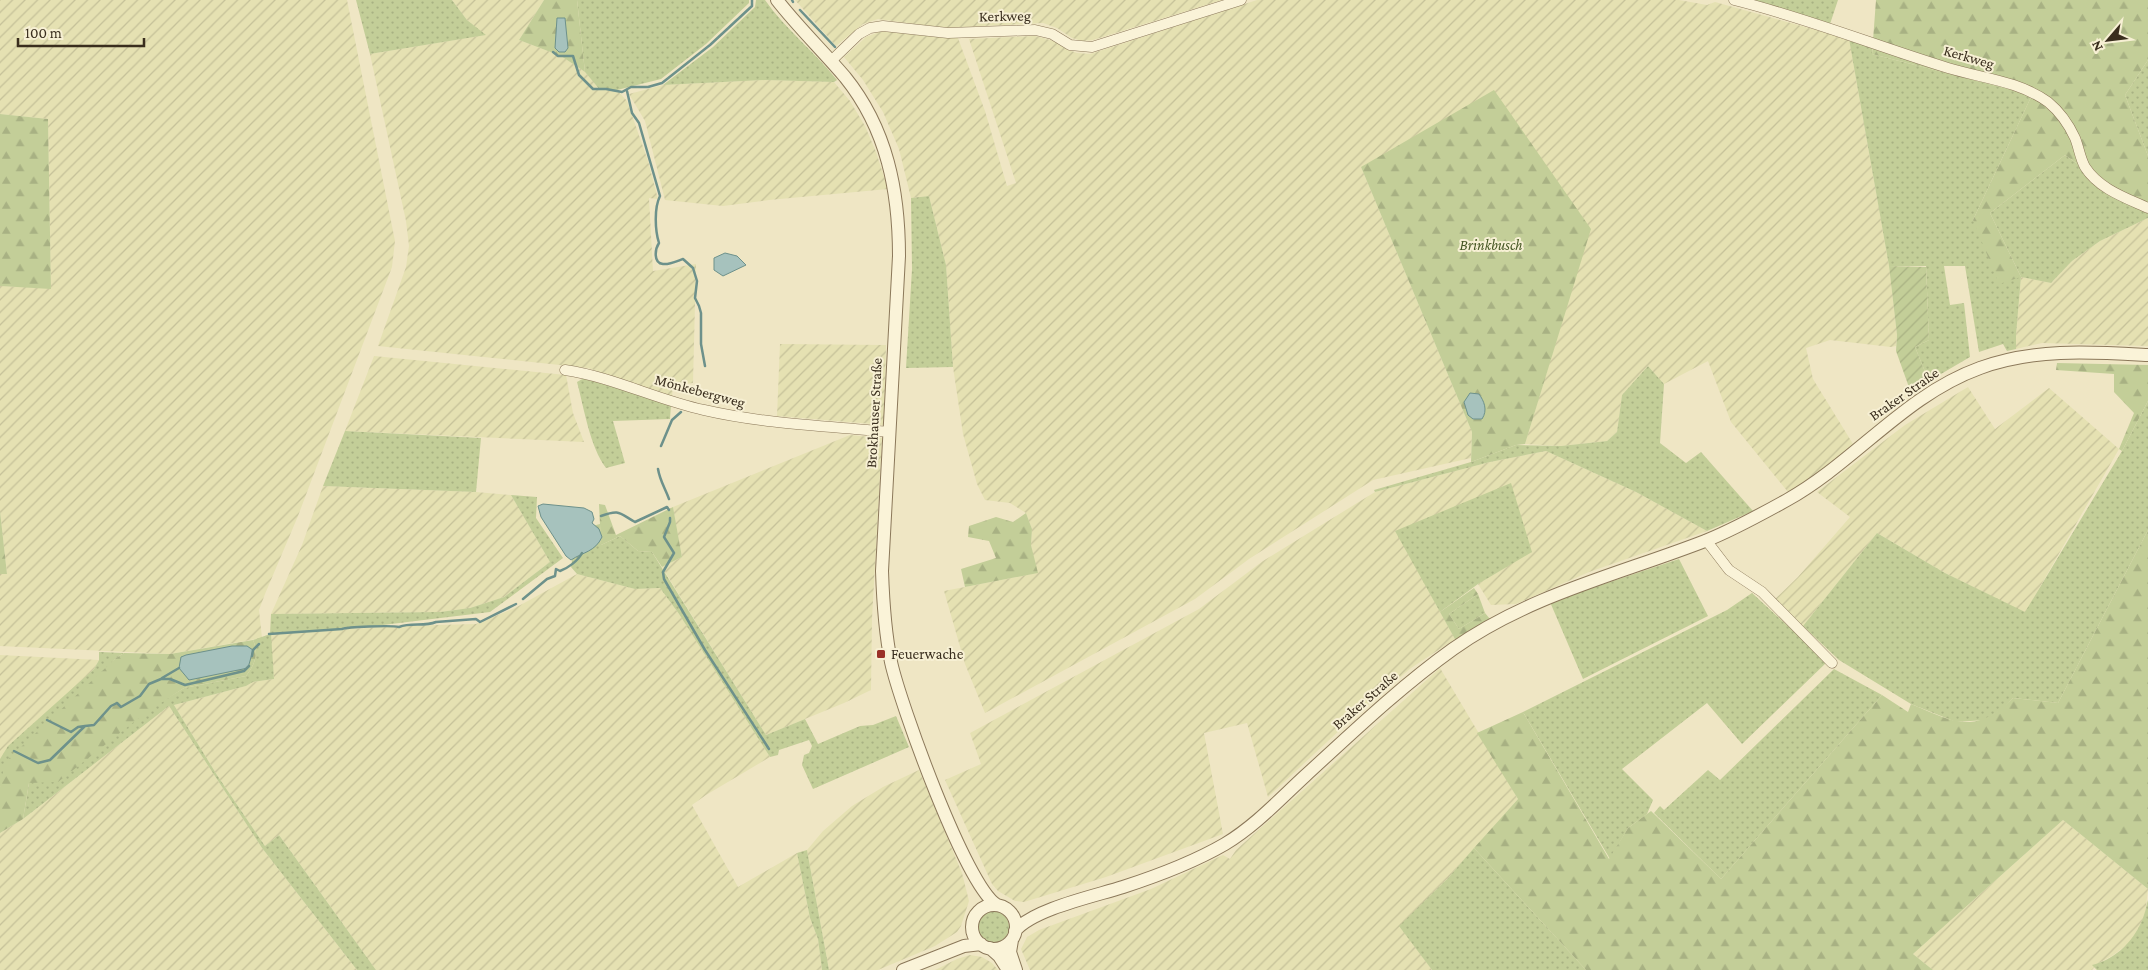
<svg xmlns="http://www.w3.org/2000/svg" width="2148" height="970" viewBox="0 0 2148 970" font-family="'Crimson Pro',serif">
	<style>
		.farmland { fill: url(#farmland-furrows) }
		.grass { fill: url(#grass-dots) }
		.forest { fill: url(#forest-firs) }
		.garden { fill: url(#garden-furrows) }
		.water { fill: #a6c2bd; stroke: #6d918b }
		.lines { fill: none; stroke-linecap: round; stroke-linejoin: round }
		.stream { stroke: #6d918b; stroke-width: 2.5 }
		.minor-casing { stroke: #8b785a; stroke-width: 11 }
		.tertiary-casing { stroke: #8b785a; stroke-width: 14 }
		.minor { stroke: #faf3d8; stroke-width: 10 }
		.tertiary { stroke: #faf3d8; stroke-width: 12 }
		.poi-dot { fill: #9b3128; stroke: #f7f0d4; stroke-width: 2 }
		.labels { text-anchor: middle; stroke-width: 4; stroke-linejoin: round; paint-order: stroke }
		.street-label { font-size: 15px; fill: #3a2e1e; stroke: #f7f0d4 }
		.park-label { font-size: 15px; font-style: italic; fill: #465724; stroke: #f7f0d4 }
		.poi-label { font-size: 15px; fill: #3a2e1e; stroke: #f7f0d4; text-anchor: start }
	</style>
	<defs>
		<pattern id="farmland-furrows" width="10" height="10" patternUnits="userSpaceOnUse" patternTransform="scale(1.25)"><rect width="10" height="10" fill="#e5e1b2"/><path d="M-1 1l2-2M0 10L10 0M9 11l2-2" fill="none" stroke="#c5c199"/></pattern>
		<pattern id="grass-dots" width="8" height="8" patternUnits="userSpaceOnUse" patternTransform="scale(1.25)"><rect width="8" height="8" fill="#c3ce98"/><path d="M2 2h.1M6 6h.1" fill="none" stroke="#a8b183" stroke-width="1.8" stroke-linecap="round"/></pattern>
		<pattern id="forest-firs" width="22" height="20" patternUnits="userSpaceOnUse" patternTransform="scale(1.25)"><rect width="22" height="20" fill="#c3ce98"/><path d="M5 1l3.5 6h-7zM16 11l3.5 6h-7z" fill="#a8b183"/></pattern>
		<pattern id="garden-furrows" width="10" height="10" patternUnits="userSpaceOnUse" patternTransform="scale(1.25)"><rect width="10" height="10" fill="#c3ce98"/><path d="M-1 1l2-2M0 10L10 0M9 11l2-2" fill="none" stroke="#a8b183"/></pattern>
	</defs>
	<rect width="100%" height="100%" fill="#efe6c4"/>
	<path class="farmland" d="M0,0h347l48,241 -3,26 -94,249 -33,78 -6,16 3,28 -92,16 -170,-8v-72h7l-7,-63v-225l51,2 -3,-169 -48,-5z
		M452,0h92l-25,40 42,16 24,16 15,18h17l10,11 21,60 10,38 -9,-1 4,73 43,-7 -3,119 -20,2 -1,12 -84,-29 -210,-22 28,-79 3,-21 -3,-25 -36,-167 115,-19 -18,-15z
		M795,0h427l-129,40 -11,1 -10,-3 -15,-10 -14,-5 -98,5 -67,-9 -15,5 -27,22z
		M1257,0h422l28,5 8,-3 134,37 40,227 8,69 -1,11 -5,1 -61,-7 -24,8 7,31 40,65 -39,32 -26,16 -57,-70 -23,-61 -44,23 -16,-18 -26,29 -5,37 -10,9 -46,5 -36,-2 65,-215 -229,-62 111,265 -1,26 -98,22 -124,79 -54,40 -210,114 -20,-49 -21,-73 93,-18 -6,-28 1,-16 -6,-16 -16,-10 -25,-3 -8,-16 -14,-50 -10,-67 -7,-102 -17,-69 -18,2 -12,-49 -16,-37 -20,-32 -19,-23 22,-20 13,-5 10,-2 69,8 27,73 22,75 9,-3 -47,-144 66,-3 19,5 12,8 11,4 13,1z
		M765,80l69,2 16,19 15,25 11,26 12,37 -119,11 -46,6 -58,-6 -20,-79 -16,-27 34,-9z
		M2148,218v128l-106,-3 -26,6v-14l5,-58 30,6 21,-22 28,-20z
		M780,344l106,1 -2,80 -107,-9z
		M374,356l192,19 7,38 11,29 -239,-11z
		M1968,387l27,42 54,-41 70,61 -94,164 -80,-40 -68,-40 -74,93 -28,-27 23,-22 52,-60 -33,-25 88,-67z
		M850,435l32,3 -10,181 -1,71 -27,13 -78,32 -104,-168 20,-10 -9,-50z
		M1546,451l90,41 71,39 -118,41 -73,32 -25,1 -13,-21 54,-33 -136,-20 59,108 -44,29 -55,47 -88,82 -21,-74 -43,10 19,101 -117,43 -82,25 -9,-1 -17,-10 -6,-7 -47,-104 36,-16 -11,-31 229,-124 64,-48 112,-69 115,-30z
		M323,486l153,6 35,3 39,67 -46,35 -34,11 -30,4 -169,2 31,-69z
		M577,574l58,15 25,-1 19,26 91,143 -64,38 -14,10 46,82 59,-34 13,65 8,21 4,31h-446l-97,-135 -14,11 -48,-71 -43,-70 72,-19 7,-4 21,-3 -4,-45 129,-8 77,-2 39,-16z
		M0,655l99,5 -5,9 -94,90z
		M1440,668l78,131 -70,79 -48,48 32,44h-402l-9,-21 6,-12 12,-7 112,-41 72,-34 7,4 6,-9z
		M169,706l93,142 95,122h-357v-137l23,-14z
		M919,770l43,103 7,28 -8,25 -4,6 -22,14 -57,24h-49l-22,-120 16,-19 29,-25 31,-19z
		M2063,820l85,69 -3,26 -10,20 -7,9 -16,12 -15,8 -5,6h-159l-20,-16z
		M970,955l12,2 10,6 6,7h-63l22,-11z"/>
	<path class="grass" d="M356,0h96l15,20 19,15 -116,19z
		M577,0h172v3l-43,41 -45,35 -44,11h-17l-15,-18z
		M756,0h9c21,30 50,52 72,80l-3,2 -69,-2 -102,5 50,-38 42,-40z
		M1748,0h90l-8,24z
		M1849,39l23,6v9l160,41 -59,125 48,57 -31,-64 75,-58 83,59v4l-48,23 -28,20 -21,22 -30,-6 -5,58v14l-9,2 -4,-7 -24,8 -14,-86h-21l6,39 14,-2 6,54 -41,24 -1,-2 -13,-32 14,-7 -3,-74h-37z
		M2148,60v96l-23,-61z
		M929,196l17,69 7,102 -47,1 6,-99 -1,-71z
		M1648,366l16,18 -4,59 26,20 15,-11 52,59 -46,20 -71,-39 -90,-41 -56,11 -115,30 -1,-2 97,-28 45,-17 45,1 46,-5 10,-9 5,-37z
		M584,378l87,27 -1,14 -57,2 12,42 -19,5c-16,-21 -22,-60 -29,-86z
		M2148,401v129l-90,173 -45,-5 -11,11 -17,11 -29,2 -45,-18 -72,-44 -36,-34 74,-93 68,40 80,39 97,-161z
		M345,431l136,7 -5,54 -153,-6z
		M1511,483l21,69 -54,32 -38,28 -45,-81z
		M511,495l26,2 -1,21 27,40 -73,54 -132,16 -87,6 3,45 -21,3 -7,4 -72,19 43,70 48,71 14,-11 97,135h-19l-95,-122 -93,-142 -146,113 6,-36 155,-95 62,-12c9,-12 13,-22 7,-36l17,-6 1,-20 169,-2 30,-4 34,-11 46,-35z
		M600,524l1,21 19,-9 18,15 14,1 114,183 39,-16 13,25 42,-18 13,-1 23,-9 13,31 -96,42 -11,-24 2,-10 5,-2 3,-7 -3,-6 -30,10 -1,5 -8,2 -91,-143 -19,-26 -25,1 -58,-15 -6,-7 2,-13 15,-27z
		M1679,559l29,57 -125,63 -33,-77z
		M1752,593l75,69 -85,82 -35,-41 -85,66 31,31 -6,14 -19,14 -18,31 -87,-147 204,-102z
		M1478,594l7,19 -26,16 -10,-15z
		M99,652l25,1 -8,5 -116,129v-28l8,-13 86,-77 5,-9z
		M1834,669l48,26 -161,184 -67,-66 6,-7 4,4 44,-40 12,10z
		M1474,848l112,122h-154l-33,-44 49,-48z
		M807,850l22,120h-7l-4,-31 -8,-21 -13,-65z
		M2148,900v70h-51l-5,-5c25,-6 44,-26 52,-50 2,-5 2,-10 4,-15z
		M977 927a16 16 0 1 1 32 0a16 16 0 1 1-32 0Z"/>
	<path class="forest" d="M544,0h33l8,72 -24,-16 -42,-16z
		M1876,0h272v60l-23,35 23,61v58l-83,-59 -75,58 31,64 -22,7 -26,-64 59,-125 -160,-41z
		M1494,90l97,139 -66,215 -9,1 -45,17 1,-30 -111,-265z
		M0,114l48,5 3,170 -51,-3z
		M2057,363l91,2v36l-26,50 -3,-2 15,-36 -20,-21v-18l-58,-4z
		M599,504l6,1 11,30 57,-28 9,50 -20,10 -10,-15 -14,-1 -18,-15 -19,9z
		M0,511l7,63h-7z
		M1026,513l6,16 -1,16 7,28 -73,14 -4,-18 35,-11 -7,-17 -21,-4 1,-11 27,-9 17,5z
		M2148,530v359l-85,-69 -150,134 20,16h-347l-112,-122 44,-49 -41,-66 46,-21 86,147 19,-31 23,-17 70,68 161,-184 26,17 3,-8c44,18 63,32 102,-6l45,5z
		M1474,588l4,6 -29,20 10,15 26,-16 5,6 -34,22 -16,-29z
		M253,640c6,14 2,24 -7,36l-62,12 -40,26 -86,68 -29,1 -6,36 -23,14v-46l5,-25 111,-104 8,-5 46,1z"/>
	<path class="garden" d="M1889,266l37,1 3,73 -14,7 13,32 -18,11 -14,-39 1,-16z"/>
	<path class="water" d="M557,18h8l3,30 -3,4h-6l-4,-4z
		M725,253l12,3 9,9 -23,11 -9,-6v-12z
		M1470,393l9,1c5,7 9,16 3,25h-9l-5,-4 -4,-13z
		M543,504l41,4 8,4 2,7 -2,4 7,6 3,8c-7,15 -19,15 -31,23l-5,-4 -25,-39 -3,-11z
		M232,646h15l6,4 -5,18 -59,12 -10,-12 2,-11 5,-2z"/>
	<g class="lines">
		<path class="stream" d="M792,0l1,2
			M800,10l35,37
			M553,52l5,4h15l6,19 14,14h13l16,3 9,-5h17l14,-4 48,-38 42,-39v-6
			M627,91l5,22 7,10 21,73c-6,12 -5,34 -1,47 -4,6 -6,20 4,21 6,1 14,-3 20,-5l10,9 4,13 -2,17 4,8 2,7v31l4,22
			M661,446l11,-26 9,-8
			M658,469c2,12 7,19 11,30
			M601,516c19,-7 18,-3 34,6l32,-15 2,3
			M670,518v4l-6,15 10,16 -11,19 1,7 41,71 64,99
			M523,599l24,-20 8,-3 1,-7 4,2c8,-3 18,-10 22,-18
			M269,634l73,-5c5,-2 49,-4 57,-2 12,-5 25,0 37,-5l40,-3 4,3 36,-18
			M252,656l1,-6 6,-6
			M162,678l17,-10
			M47,720l24,12 7,-5 7,-1
			M14,751l24,12 12,-3 35,-34 9,-1 17,-19 6,-3 4,4 19,-11 9,-12 12,-5h9l15,6 59,-14 5,-5"/>
		<defs>
			<path id="minor" d="M1734,0c73,18 142,46 214,68 33,10 71,13 100,34 11,9 21,23 27,36 4,10 5,20 10,29 14,22 41,31 63,41
				M831,61l28,-27 11,-6 13,-2 65,7 87,-3 17,4 18,11 22,2 149,-47
				M565,370c48,7 92,30 139,40 61,14 123,16 185,22
				M1706,540l23,30 33,22 70,71"/>
			<path id="tertiary" d="M777,0c21,27 46,51 68,77 42,52 54,114 54,179l-17,315c1,30 3,61 9,91 9,41 75,225 106,243
				M972 927a22 22 0 1 1 44 0a22 22 0 1 1-44 0Z
				M1015,931c18,-22 80,-35 108,-44 34,-11 71,-25 102,-43 30,-18 54,-44 80,-68 48,-44 95,-89 148,-127 76,-54 167,-75 252,-108 28,-11 55,-26 82,-41 68,-38 118,-105 193,-132 54,-20 112,-16 168,-13
				M1012,940l-2,12 6,18
				M990,948l9,8 9,14
				M903,970l61,-24 17,-2"/>
		</defs>
		<use href="#minor" class="minor-casing"/>
		<use href="#tertiary" class="tertiary-casing"/>
		<use href="#minor" class="minor"/>
		<use href="#tertiary" class="tertiary"/>
	</g>
	<rect class="poi-dot" x="876" y="649" width="10" height="10" rx="2.5"/>
	<g class="labels">
		<g class="street-label">
			<text transform="translate(1005 16) rotate(-1)" y="5">Kerkweg</text>
			<text transform="translate(1969 57) rotate(16)" y="5">Kerkweg</text>
			<text transform="translate(700 391) rotate(15)" y="5">Mönkebergweg</text>
			<text transform="translate(1904 394) rotate(-35)" y="5">Braker Straße</text>
			<text transform="translate(874 413) rotate(-87)" y="5">Brokhauser Straße</text>
			<text transform="translate(1365 700) rotate(-41)" y="5">Braker Straße</text>
		</g>
		<g class="park-label">
			<text x="1491" y="250">Brinkbusch</text>
		</g>
		<g class="poi-label">
			<text x="891" y="659">Feuerwache</text>
		</g>
	</g>
	<g transform="translate(2108 40) rotate(242)" stroke="#f7f0d4" stroke-width="4" paint-order="stroke">
	<path d="M0-4L9 19L0 12L-9 19Z" fill="#3a2e1e"/>
	<text y="-8" font-size="14" font-weight="bold" text-anchor="middle" fill="#3a2e1e">N</text>
	</g>
	<path d="M18 38v8h126v-8" fill="none" stroke="#3a2e1e" stroke-width="2.5"/>
	<text x="25" y="38" font-size="15" fill="#3a2e1e" stroke="#f7f0d4" stroke-width="4" paint-order="stroke">100 m</text>
</svg>
